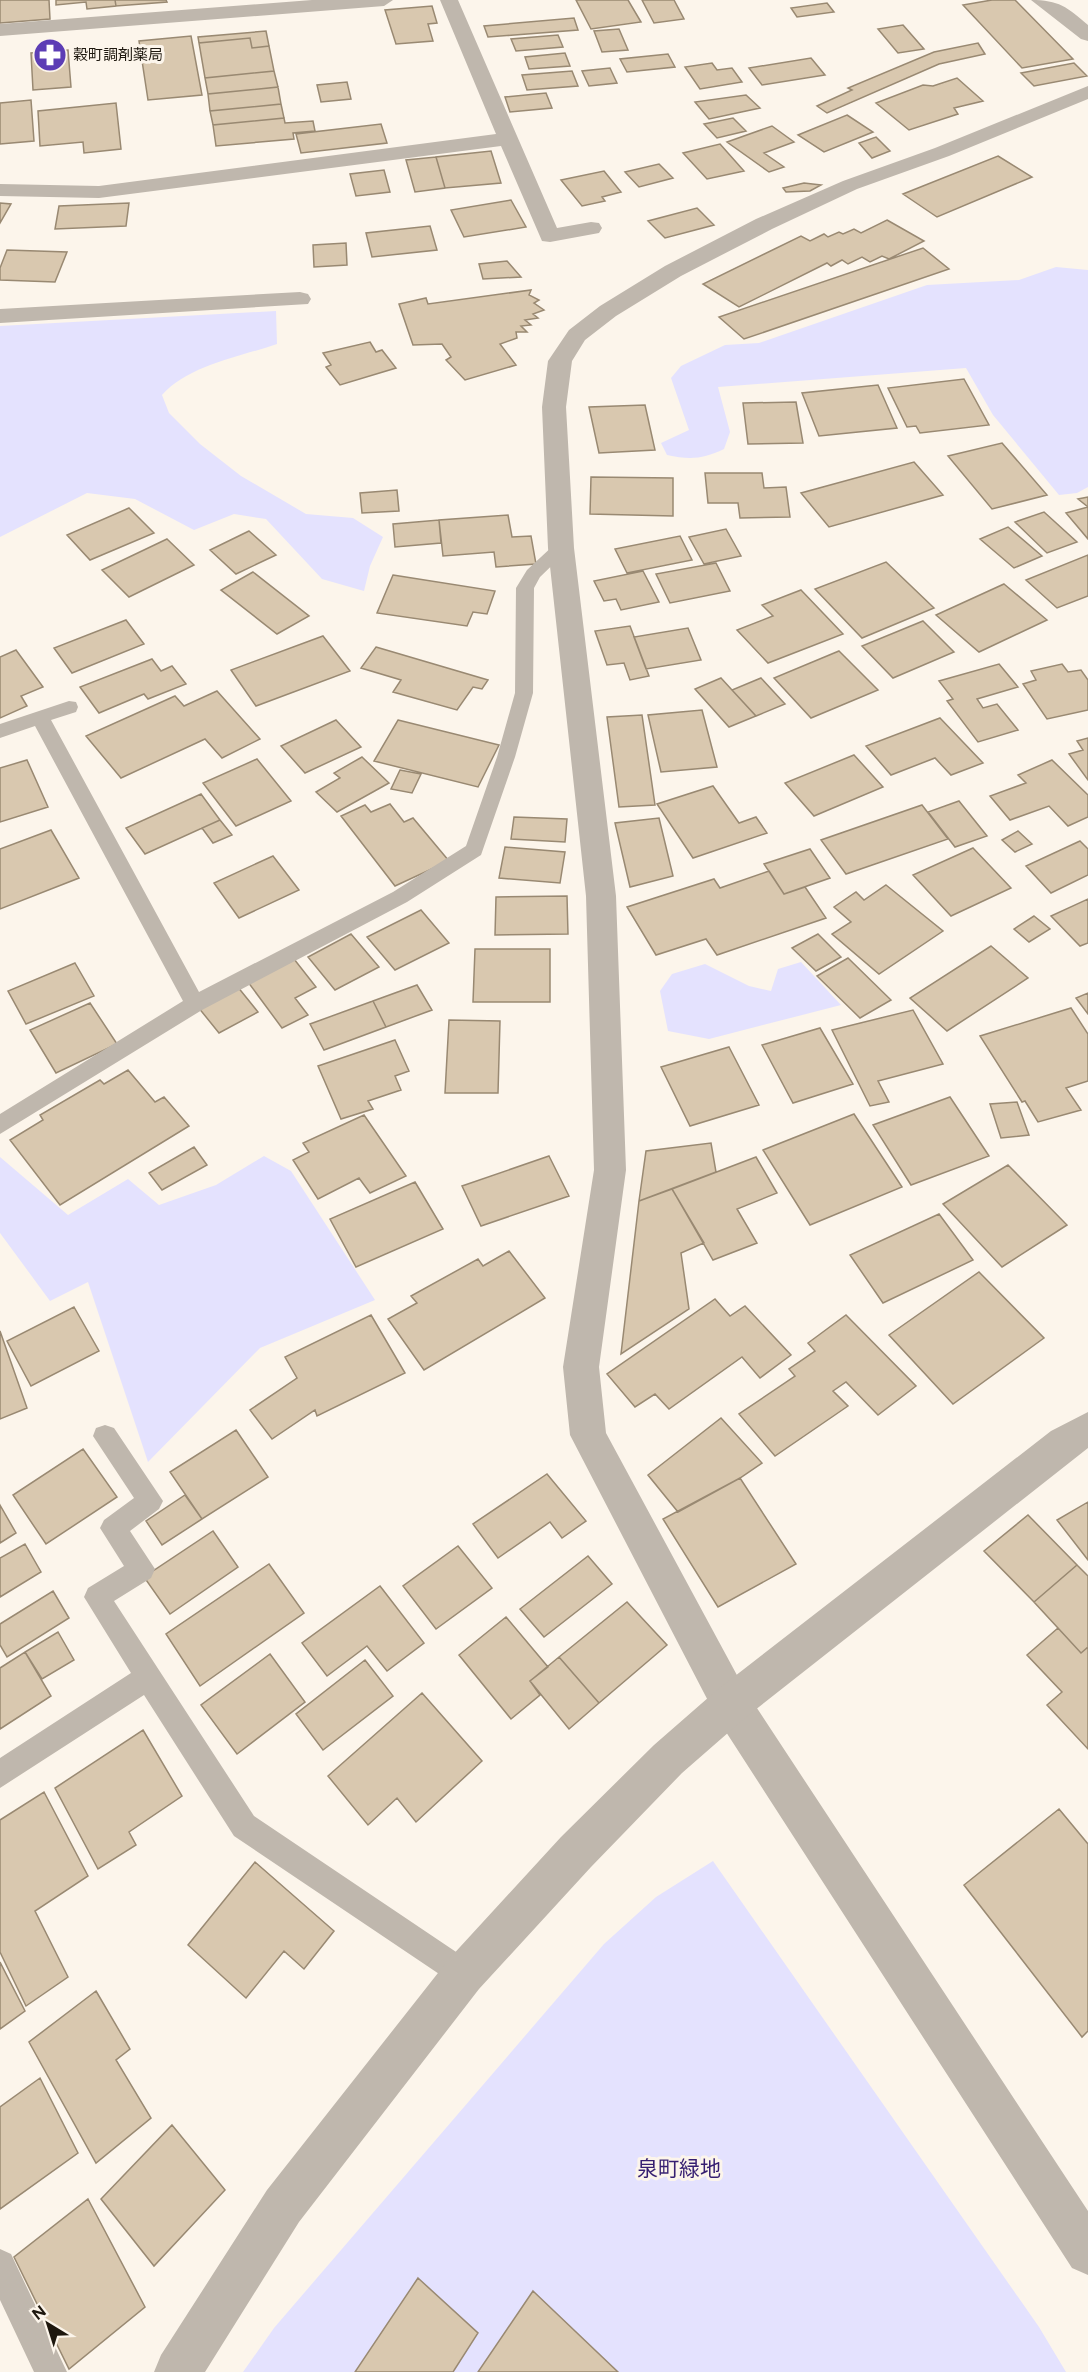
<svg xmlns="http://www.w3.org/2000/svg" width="1088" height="2372" viewBox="0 0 1088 2372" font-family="Figtree,'Noto Sans JP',sans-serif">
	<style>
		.green { fill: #e4e2fe }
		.building { fill: #d9c8af; stroke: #998972; stroke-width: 1.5 }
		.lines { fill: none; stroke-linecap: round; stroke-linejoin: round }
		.service { fill: #bfb7ad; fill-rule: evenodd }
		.minor { fill: #bfb7ad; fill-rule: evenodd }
		.tertiary { fill: #bfb7ad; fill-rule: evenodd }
		.labels { text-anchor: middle; stroke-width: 6; stroke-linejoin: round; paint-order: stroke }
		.far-poi-label { font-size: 15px; fill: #1d170e; stroke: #fcf5eb; text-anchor: start }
		.near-park-label { font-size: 21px; fill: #361f71; stroke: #fcf5eb }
	</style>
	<rect width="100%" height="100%" fill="#fcf5eb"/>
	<path class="green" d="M1056,267l32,3v217l-11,6 -18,2 -66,-80 -27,-47 -248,19 12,45 -6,17c-21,10 -34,11 -57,6l-6,-12 28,-13 -18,-52 10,-12 44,-21 34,-2 168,-58 92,-5z
		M276,311l1,33c-38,13 -88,21 -115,51l7,18 31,31 41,32 65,38 47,4 30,19 -13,29 -6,25 -42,-12 -56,-60 -32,-5 -40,16 -59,-31 -48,-6 -87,44v-211z
		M801,962l40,43 -132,34 -41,-8 -8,-40 12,-17 33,-10 44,22 22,5 7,-22z
		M264,1156l27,15 84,129 -115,48 -112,114 -60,-180 -38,19 -50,-68v-76l68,58 60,-36 31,26 57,-20z
		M713,1861l326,466 27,45h-823l31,-44 330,-384 52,-47z"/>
	<path class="building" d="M0,0h49l1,19 -50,4z
		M56,0h59l1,6 -29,3 -1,-7 -30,3z
		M115,0h51l1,2 -51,4z
		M576,0h52l13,22 -50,7z
		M642,0h32l10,19 -30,4z
		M992,0h23l58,59 -51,9 -59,-63z
		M827,3l7,9 -37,5 -6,-9z
		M432,6l5,17 -9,1 5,17 -37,3 -11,-34z
		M574,18l4,12 -90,7 -4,-11z
		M903,25l21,24 -26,4 -20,-24z
		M619,29l9,21 -26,2 -8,-21z
		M266,31l3,15 -17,2 -2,-10 -51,5 -1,-6z
		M558,35l5,12 -47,4 -5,-12z
		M191,36l11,59 -54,5 -9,-59z
		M250,38l2,10 17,-2 5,25 -69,7 -6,-35z
		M978,43l7,11 -46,10 -112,49 -10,-7 35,-16 -4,-2 86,-36z
		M68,50l3,37 -38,3 -2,-37z
		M565,53l5,13 -41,3 -4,-12z
		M668,54l7,13 -48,5 -7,-13z
		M811,58l14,17 -63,10 -13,-17z
		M712,63l5,7 15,-2 10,14 -42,7 -15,-22z
		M1074,63l13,13 -53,10 -13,-13z
		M610,68l7,15 -28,3 -7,-15z
		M274,71l4,16 -70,7 -3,-16z
		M572,71l6,15 -51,4 -5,-15z
		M957,78l26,23 -29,7 4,6 -49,16 -33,-27 47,-18 10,1z
		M347,82l4,17 -30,3 -4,-17z
		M278,87l3,17 -71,7 -2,-17z
		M546,93l6,15 -42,4 -5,-15z
		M746,95l14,13 -51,11 -14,-17z
		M31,100l3,41 -34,3v-41z
		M116,103l5,46 -37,4 -1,-11 -43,4 -2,-35z
		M281,104l3,14 -71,7 -3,-14z
		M847,115l26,17 -49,20 -26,-17z
		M284,118l1,5 28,-2 2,10 -22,2 1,6 -78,7 -3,-21z
		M733,118l13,13 -29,7 -13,-14z
		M381,124l6,19 -86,10 -5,-19z
		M772,126l22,16 -30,11 20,14 -15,5 -42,-30z
		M876,137l14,14 -18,7 -13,-15z
		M720,144l24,27 -37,8 -24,-26z
		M491,151l10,32 -56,5 -9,-31z
		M998,156l34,21 -95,40 -34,-23z
		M436,157l9,31 -30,4 -9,-32z
		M659,164l14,14 -34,9 -14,-15z
		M384,170l6,22 -34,4 -6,-22z
		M604,171l17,21 -19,5 3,4 -23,5 -21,-26z
		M804,183l17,2 -11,6 -24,1 -3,-4z
		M511,200l15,27 -62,10 -13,-27z
		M0,203l11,1 -11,19z
		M129,203l-3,23 -71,3 4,-23z
		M697,208l17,17 -49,13 -17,-17z
		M887,220l37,21 -35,18 -7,-3 -12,6 -8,-5 -14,7 -6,-4 -11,6 -4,-3 -88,44 -36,-23 98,-48 9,5 14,-7 4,3 11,-5 4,2 11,-5 7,4z
		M430,226l7,24 -65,7 -6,-24z
		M346,243l1,22 -33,2 -1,-22z
		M923,248l26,21 -205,70 -25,-22z
		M7,250l60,2 -12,30 -55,-2v-12z
		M507,261l14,16 -38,2 -4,-15z
		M531,290l-2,5 10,5 -5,3 10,7 -11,4 5,4 -13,2 6,5 -10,1 6,6h-11l1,6 -17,6 16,21 -51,15 -19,-20 5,-3 -9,-13 -29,1 -14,-41 27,-6 2,6z
		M370,342l6,10 6,-2 14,18 -56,17 -14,-18 5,-2 -8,-12z
		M964,379l25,46 -69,8 -4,-7 -9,1 -19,-39z
		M878,385l19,43 -78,8 -17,-43z
		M796,402l7,41 -55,1 -5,-41z
		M645,405l10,45 -56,3 -10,-46z
		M1002,443l45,52 -55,14 -44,-53z
		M914,462l29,33 -114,32 -28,-34z
		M705,473h57l2,15 22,-1 4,30 -50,1 -2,-15h-30z
		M591,477l82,1v38l-83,-2z
		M397,490l2,21 -37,2 -2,-20z
		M1088,497v42l-22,-26 22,-6 -10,-8z
		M129,508l25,25 -64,27 -23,-25z
		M1044,512l33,30 -30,11 -32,-31z
		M508,515l4,22 19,-1 5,28 -40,3 -2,-15 -51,4 -4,-36z
		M439,520l2,23 -46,4 -2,-23z
		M1008,527l34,29 -28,12 -34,-29z
		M726,529l15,27 -37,8 -15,-27z
		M249,531l27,24 -40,19 -26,-24z
		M680,536l12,24 -65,13 -12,-24z
		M167,539l27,26 -65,32 -27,-27z
		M1088,555v41l-31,12 -31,-28z
		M886,562l48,46 -72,30 -47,-49z
		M716,563l14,28 -60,12 -14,-29z
		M643,571l16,31 -38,8 -5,-11 -12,2 -10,-20z
		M253,572l56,44 -32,18 -56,-44z
		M393,575l102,16 -8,23 -14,-2 -6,14 -90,-13z
		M1004,584l43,36 -68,32 -43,-37z
		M801,590l42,44 -75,29 -31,-33 36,-14 -11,-11z
		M126,620l18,24 -72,29 -18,-25z
		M923,621l31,31 -61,26 -31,-32z
		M630,626l19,50 -19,4 -6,-17 -17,2 -12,-34z
		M688,628l13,32 -55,9 -12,-32z
		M323,636l27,35 -94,35 -25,-36z
		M376,647l112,33 -6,9 -9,-2 -16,23 -64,-18 8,-12 -40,-12z
		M16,650l27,37 -22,9 6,10 -27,12v-61z
		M839,651l39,39 -67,28 -37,-40z
		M152,659l9,12 11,-5 14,18 -38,15 -4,-5 -45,19 -19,-26z
		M999,664l19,23 -41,12 6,9 14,-4 21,26 -40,12 -31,-41 6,-2 -14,-18z
		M1062,664l6,8 13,-2 7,10v30l-41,9 -24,-35 13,-4 -5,-9z
		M721,678l11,12 24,26 -27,11 -34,-38z
		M761,678l24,26 -29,12 -24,-26z
		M217,691l43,48 -38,19 -17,-19 -84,39 -35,-42 89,-40 9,10z
		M702,710l15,57 -56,5 -13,-57z
		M642,715l13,90 -36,2 -12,-90z
		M940,718l43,45 -32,12 -16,-17 -44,17 -25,-29z
		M336,720l25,27 -56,26 -24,-27z
		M398,720l101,25 -21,42 -104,-26z
		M1088,738v42l-19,-26 14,-4 -6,-9z
		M854,755l29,32 -69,29 -29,-33z
		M362,757l27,26 -52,29 -21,-20 24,-14 -6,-5z
		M257,759l34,42 -55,25 -33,-43z
		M27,760l21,47 -48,15v-54z
		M1052,760l36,35v22l-20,9 -19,-20 -39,14 -20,-24 36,-13 -8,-8z
		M400,770l21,4 -9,19 -21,-4z
		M713,786l26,37 17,-6 11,16 -74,25 -36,-54z
		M201,794l19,26 -75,34 -19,-26z
		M959,801l28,35 -32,11 -27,-35z
		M390,804l14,18 9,-4 36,43 -54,25 -54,-70 24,-11 6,7z
		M922,805l26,34 -102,35 -25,-34z
		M514,817l53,2 -2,23 -54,-3z
		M659,818l14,58 -43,11 -15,-64z
		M220,820l12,15 -19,8 -11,-15z
		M51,830l28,48 -79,31v-60z
		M1018,831l14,13 -17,8 -13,-12z
		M1080,841l8,8v26l-37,18 -25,-27z
		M505,847l60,5 -5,31 -61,-5z
		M973,848l38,40 -60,28 -38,-41z
		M810,849l20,29 -46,16 -20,-30z
		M273,856l26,34 -60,28 -25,-35z
		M769,871l15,23 21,-7 21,31 -109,37 -11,-16 -50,16 -29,-48 87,-28 6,9z
		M886,885l57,46 -64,43 -47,-40 19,-12 -17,-15 22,-15 8,8z
		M567,896l1,38 -73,1 1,-38z
		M1088,899v44l-8,3 -29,-30z
		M421,910l28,33 -54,27 -28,-33z
		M1034,916l16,13 -21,13 -15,-13z
		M351,934l28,33 -44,23 -27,-33z
		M818,934l23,23 -25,14 -24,-23z
		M991,946l37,32 -81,53 -37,-33z
		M475,949h75v53h-77z
		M848,958l43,42 -31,18 -43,-42z
		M294,959l22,28 -21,11 13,17 -26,13 -34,-46z
		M75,963l19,33 -68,28 -18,-33z
		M417,985l15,25 -46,17 -13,-26z
		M237,986l21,26 -39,21 -21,-26z
		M1088,993v21l-12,-16z
		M373,1001l13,26 -62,23 -14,-26z
		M90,1003l27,41 -61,29 -26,-43z
		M1071,1008l17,26v47l-22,7 15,22 -43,12 -13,-21 -3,1 -42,-66z
		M913,1010l30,54 -65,17 11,21 -19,4 -38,-76z
		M449,1020l51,1 -2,72h-53z
		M820,1028l33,56 -60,19 -31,-58z
		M395,1040l14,31 -14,5 6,14 -33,11 5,8 -32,10 -23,-53z
		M729,1047l30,58 -69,21 -29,-59z
		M128,1070l27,32 9,-5 25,29 -129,79 -50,-65 33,-20 -3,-5 60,-35 4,4z
		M950,1097l39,59 -78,29 -38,-60z
		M1017,1102l12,33 -28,3 -11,-34z
		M854,1114l48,73 -92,38 -47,-75z
		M364,1115l42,61 -36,17 -11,-15 -41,21 -25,-39 16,-8 -6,-9z
		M711,1143l5,29 -77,29 7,-50z
		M194,1147l13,18 -45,25 -13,-17z
		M549,1156l20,40 -88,30 -19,-40z
		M756,1157l21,36 -40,16 20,34 -44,17 -41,-71z
		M1008,1165l59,60 -65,42 -59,-63z
		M415,1182l28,47 -87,38 -26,-48z
		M672,1189l32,54 -23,10 8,56 -68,45 18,-153z
		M939,1214l34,46 -90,43 -33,-48z
		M509,1251l36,47 -121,72 -36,-51 29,-16 -6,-7 67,-37 5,7z
		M979,1272l65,66 -91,66 -64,-69z
		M715,1299l15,17 15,-10 46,49 -31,23 -18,-21 -73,52 -14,-15 -20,13 -28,-33z
		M74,1307l25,44 -68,35 -24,-45z
		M371,1315l34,58 -88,43 -2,-6 -43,29 -22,-29 47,-32 -12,-21z
		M846,1315l70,71 -38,29 -32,-33 -13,9 15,15 -73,50 -36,-42 56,-38 -6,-7 26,-18 -7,-8z
		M0,1331l27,77 -27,11z
		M721,1418l41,45 -22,15 -62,34 -30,-37z
		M236,1430l32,47 -66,42 -32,-47z
		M83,1449l34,48 -71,47 -33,-49z
		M547,1474l39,47 -24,17 -12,-16 -52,36 -25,-34z
		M740,1478l56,86 -78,43 -55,-88z
		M185,1495l17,24 -40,26 -16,-24z
		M1088,1502v58l-31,-40z
		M0,1505l16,28 -16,10z
		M1028,1515l49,50 -43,37 -50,-51z
		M213,1531l25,36 -68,47 -26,-37z
		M25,1544l16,28 -41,25v-39z
		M458,1546l34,42 -56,41 -33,-43z
		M588,1556l24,28 -68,53 -24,-28z
		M269,1564l35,49 -104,73 -34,-52z
		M1077,1565l11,11v71l-7,6 -47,-51z
		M380,1586l44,57 -37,28 -20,-25 -40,30 -25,-33z
		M53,1591l16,27 -62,39 -7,-12v-21z
		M627,1602l40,43 -68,58 -40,-46z
		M506,1617l42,50 -18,14 10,14 -29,24 -52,-64z
		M1058,1628l23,25 7,-6v102l-41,-44 15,-13 -35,-37z
		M58,1632l16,28 -32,19 -17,-27z
		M25,1652l26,44 -51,33v-61z
		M270,1654l35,48 -68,52 -36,-49z
		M559,1657l40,46 -30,26 -39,-48z
		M365,1660l28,36 -70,54 -27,-36z
		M422,1693l60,68 -66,61 -19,-24 -29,27 -40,-49z
		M143,1730l39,66 -53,36 7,13 -38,24 -43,-81z
		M44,1792l44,84 -53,35 33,66 -42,29 -26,-54v-132z
		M1059,1809l29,35v187l-6,6 -118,-152z
		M255,1862l79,69 -30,38 -20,-18 -38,47 -58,-53z
		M0,1962l25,49 -25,18z
		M96,1991l34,58 -14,11 35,58 -55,45 -67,-121z
		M40,2078l38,75 -78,56v-102z
		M172,2125l53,65 -71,76 -53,-67z
		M88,2199l57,108 -76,62 -55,-112z
		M418,2278l60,55 -25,39h-98z
		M533,2291l85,81h-140z"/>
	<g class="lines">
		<path class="service" d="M561,542l9,6 -30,29 -6,11 -1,105 -18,64 -34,98 -74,47 -205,108 -202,124v-20l183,-113 -148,-275 -35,12v-14l69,-23 7,1 2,5 -2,5 -25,8 148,272 194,-100 73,-46 31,-89 18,-64 1,-105 11,-18 28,-26z
			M105,1425l9,3 49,73 -4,8 -29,22 25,38 -4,9 -37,23 140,215 220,148 4,10 -4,10 -10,4 -10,-4 -220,-148 -90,-141 -144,93v-30l131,-85 -47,-76 4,-9 36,-22 -24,-38 4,-8 30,-22 -41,-62 3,-8z
			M0,2249l11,5 56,118h-33l-34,-72z"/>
		<path class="minor" d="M312,0h81l-9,6 -384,30v-12z
			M440,0h18l99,228 34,-6 8,1 3,5 -3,5 -49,9 -8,-1 -41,-95 -402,52 -99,-2v-12l99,2 397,-52z
			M1088,86v13l-139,57 -92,33 -85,40 -91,47 -65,40 -31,24 -13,21 -6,46 8,141 42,348 10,274 -27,197 7,66 139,257 343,521v64l-16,-7 -355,-550 -147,-283 -7,-68 31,-197 -8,-274 -38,-348 -6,-141 6,-46 21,-31 31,-24 65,-40 91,-47 87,-38 92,-33z
			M300,292l8,2 3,5 -3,5 -308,19v-14z"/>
		<path class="tertiary" d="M1031,0c28,0 36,7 57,25v16l-7,-2z
			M1088,1412v36l-343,270 -63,55 -91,94 -112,122 -180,233 -94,150h-51l7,-17 106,-165 182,-231 112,-122 93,-92 63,-55 334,-259z"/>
	</g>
	<defs>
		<symbol id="pharmacy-disc" viewBox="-11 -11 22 22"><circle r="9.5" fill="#5c3db5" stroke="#fcf5eb"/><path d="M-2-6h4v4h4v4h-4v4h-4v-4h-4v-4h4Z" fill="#fff"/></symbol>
	</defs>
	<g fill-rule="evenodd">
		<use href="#pharmacy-disc" x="31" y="36" width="38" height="38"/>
	</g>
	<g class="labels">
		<g class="far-poi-label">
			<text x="73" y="60">穀町調剤薬局</text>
		</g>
		<g class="near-park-label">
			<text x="679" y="2176">泉町緑地</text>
		</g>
	</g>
	<g transform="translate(48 2324) rotate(322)" stroke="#fcf5eb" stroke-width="4.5" paint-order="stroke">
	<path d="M0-4.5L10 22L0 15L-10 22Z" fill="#1d170e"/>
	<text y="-9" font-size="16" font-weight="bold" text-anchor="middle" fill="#1d170e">N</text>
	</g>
</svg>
